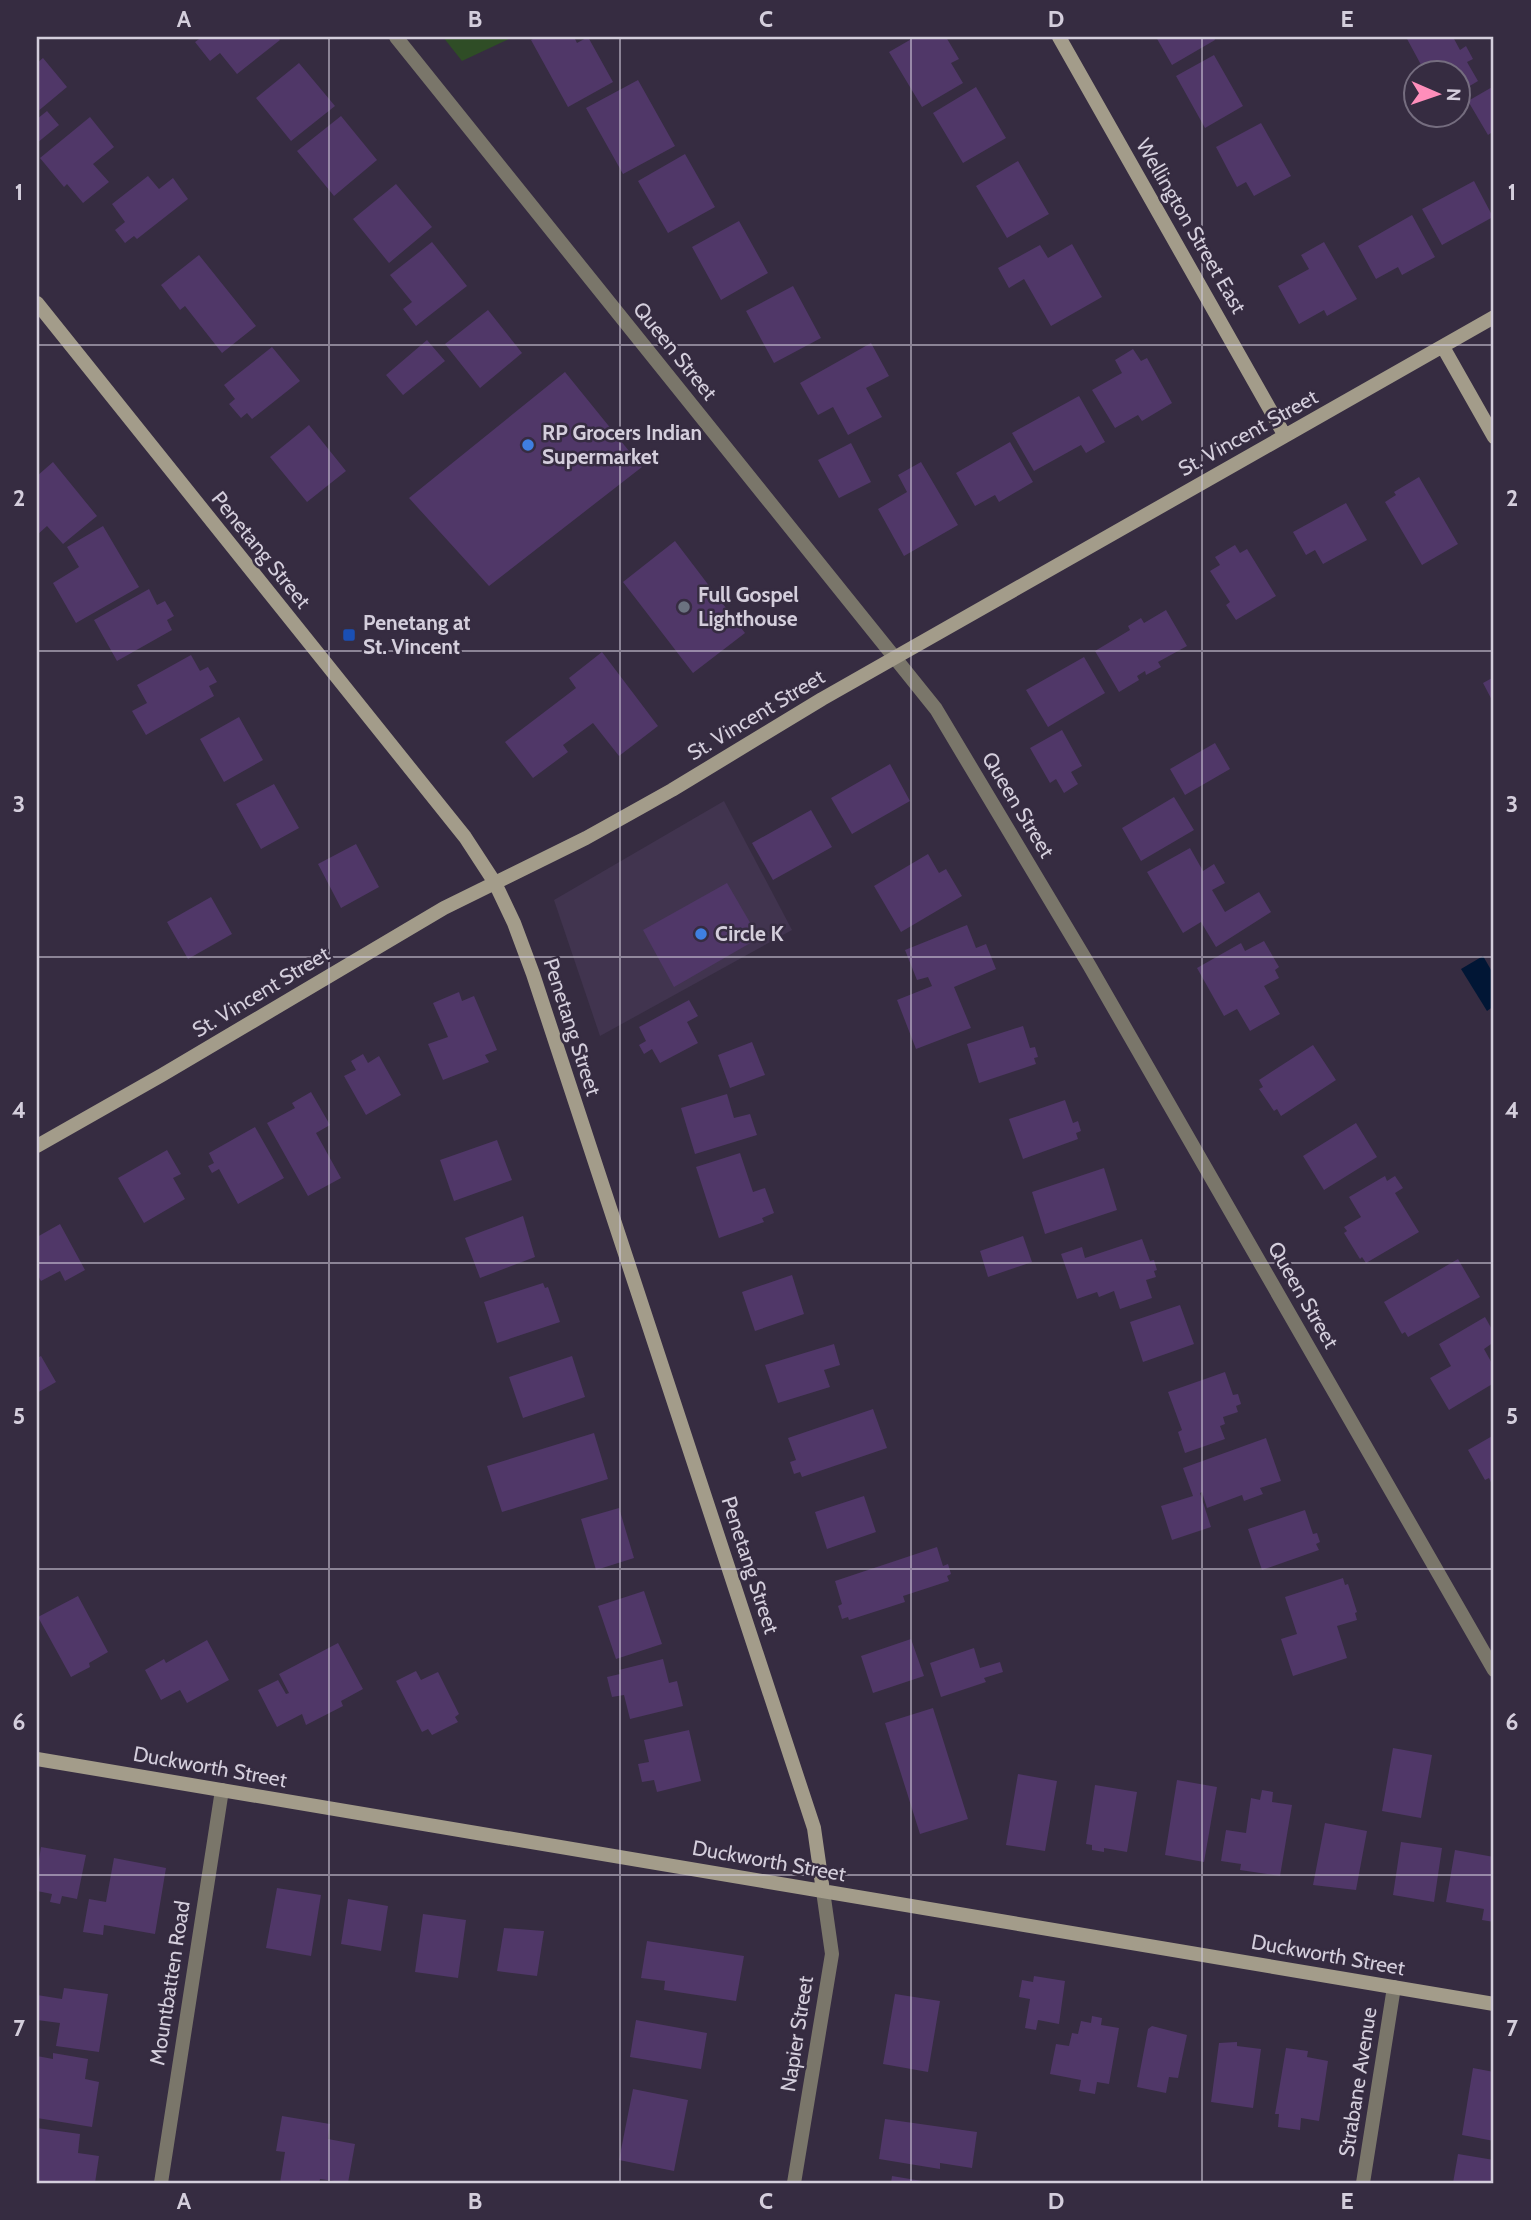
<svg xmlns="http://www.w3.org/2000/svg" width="1531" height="2220" viewBox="0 0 1531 2220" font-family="Cabin,sans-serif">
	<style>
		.built { fill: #41344f }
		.green { fill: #2f4d26 }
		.water { fill: #011635 }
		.building { fill: #503768 }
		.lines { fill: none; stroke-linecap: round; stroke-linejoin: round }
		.street { stroke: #7a766a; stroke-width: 14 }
		.secondary { stroke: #a39c8a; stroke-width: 14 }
		.grid { fill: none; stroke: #d4cedc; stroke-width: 2; stroke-opacity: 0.55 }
		.shop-dot { fill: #3f7fe0; stroke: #362c41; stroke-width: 2.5 }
		.worship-dot { fill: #6b7280; stroke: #362c41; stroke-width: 2.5 }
		.transit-dot { fill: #1a4fb4; stroke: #362c41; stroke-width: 2.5 }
		.labels { text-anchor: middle; stroke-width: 5; stroke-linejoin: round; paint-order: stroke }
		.street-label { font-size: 21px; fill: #d4cedc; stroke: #362c41 }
		.poi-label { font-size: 21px; font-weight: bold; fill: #d4cedc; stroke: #362c41; text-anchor: start }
		.neatline { fill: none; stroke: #d4cedc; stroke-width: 2.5 }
		.grid-label { font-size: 23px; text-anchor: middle; font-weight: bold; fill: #d4cedc }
	</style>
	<rect width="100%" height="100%" fill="#362c41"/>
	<path class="built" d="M724,801l68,129 -192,106 -46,-136z"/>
	<path class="green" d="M443,37h70l-51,24z"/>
	<path class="water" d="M1483,956l11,19v31l-7,5 -26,-42z"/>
	<path class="building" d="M202,37h76l2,3 -43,34 -17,-21 -10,8 -15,-19z
		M537,37h37l3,6 11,-6 25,45 -45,25 -37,-67z
		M915,37h31l13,22 -8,4 12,20 -41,24 -33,-55z
		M1156,37h58l1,3 -43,25z
		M1406,37h47l7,13 6,-4 7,13 -6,3 11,19 -20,12v-19h-32z
		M1214,55l29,51 -38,22 -29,-52z
		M43,58l24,29 -30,25v-49z
		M299,63l36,43 -44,35 -35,-43z
		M638,80l37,66 -52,28 -37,-66z
		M1494,86v45l-6,4 -20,-34z
		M976,87l30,51 -43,25 -30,-50z
		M47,111l12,14 -22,18v-24z
		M341,116l36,44 -43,36 -37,-45z
		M90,117l24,30 -21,17 16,18 -26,21 -16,-19 -3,3 -24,-29z
		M1261,123l30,53 -37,20 -8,-14 -9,5 -21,-40z
		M685,154l30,53 -47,26 -30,-52z
		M1018,161l31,53 -42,24 -31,-52z
		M148,176l11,13 14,-11 15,21 -51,40 -3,-3 -9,7 -10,-13 10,-8 -13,-18z
		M1474,181l19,36 -51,28 -20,-36z
		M396,184l36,43 -43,36 -36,-44z
		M1412,215l23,42 -33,18 -4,-8 -22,12 -18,-33z
		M739,221l29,52 -47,27 -29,-53z
		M432,242l35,44 -51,40 -13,-17 9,-7 -22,-27z
		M1324,242l33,57 -30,17 -3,-6 -25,14 -21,-38 31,-17 -8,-14z
		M1072,244l30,53 -51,29 -27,-47 -15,9 -11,-20 42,-23 8,13z
		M199,255l57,71 -34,27 -37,-47 -5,4 -19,-25z
		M793,286l28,52 -47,25 -28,-52z
		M488,310l34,43 -42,35 -35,-44z
		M427,340l18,21 -42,34 -17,-20z
		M871,343l18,33 -23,12 16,29 -34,18 -15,-28 -15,8 -18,-32z
		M272,347l28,34 -48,38 -5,-6 -6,5 -12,-14 6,-5 -11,-14z
		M1133,349l8,12 6,-3 25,45 -30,18 -4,-6 -23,13 -23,-38 30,-17 -7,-13z
		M565,372l77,95 -153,119 -80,-88z
		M1079,396l26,46 -19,11 -5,-8 -47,26 -22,-38z
		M309,425l37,46 -39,31 -37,-45z
		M1010,442l23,40 -34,20 -4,-7 -20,11 -19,-33z
		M851,443l20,39 -32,16 -21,-38z
		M53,462l44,54 -34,28 -16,-18 -10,9v-59z
		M921,462l37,63 -54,31 -26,-47 29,-17 -9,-17z
		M1419,477l39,67 -36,21 -37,-63 11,-7 -2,-3z
		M1346,503l21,37 -44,24 -8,-14 -9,5 -13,-23z
		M103,526l36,61 -63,36 -23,-40 26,-16 -12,-20z
		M675,541l70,92 -52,40 -70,-91z
		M1235,545l5,8 7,-4 29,47 -40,24 -10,-15 4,-3 -20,-31 10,-6 -5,-8z
		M149,589l8,16 8,-4 9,15 -7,4 5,10 -55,31 -23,-41z
		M1166,610l21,36 -29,16 3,5 -15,8 -1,-4 -8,5 2,4 -20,12 -24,-41 35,-21 -2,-4 13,-8 3,5z
		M602,652l56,74 -39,30 -26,-33 -30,22 5,7 -35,26 -28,-36 71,-54 -7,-10z
		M191,655l9,16 8,-4 9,15 -8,4 5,10 -68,39 -14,-24 15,-8 -10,-18z
		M1084,657l21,36 -57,34 -22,-37z
		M1494,677v27l-11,-21z
		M239,717l24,43 -39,22 -24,-43z
		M1062,730l20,36 -11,6 7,12 -14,9 -8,-14 -6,4 -20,-35z
		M1215,743l15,26 -45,26 -15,-26z
		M890,764l20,37 -58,33 -21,-36z
		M274,784l25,44 -38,21 -25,-45z
		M1174,797l20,33 -53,31 -19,-33z
		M811,810l21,37 -59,33 -21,-37z
		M356,844l23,43 -38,21 -23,-44z
		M1190,848l13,23 11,-7 11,19 -13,7 13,22 34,-20 12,20 -55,35 -15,-25 -18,11 -36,-61z
		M928,854l11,19 7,-4 16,27 -61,36 -27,-46z
		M727,883l32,55 -85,49 -31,-57z
		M211,897l21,37 -44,25 -21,-37z
		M967,925l9,23 10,-4 10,25 -42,18 17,41 -55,21 -19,-49 35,-14 -4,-9 -11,3 -12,-30z
		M1264,941l15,26 -4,3 4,8 -15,8 16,28 -30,17 -13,-22 -13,7 -27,-48 44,-25 4,8z
		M459,992l3,9 12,-5 23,54 -12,5 4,7 -46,18 -15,-36 20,-7 -15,-34z
		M689,1000l9,16 -11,6 11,21 -38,20 -8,-14 -8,5 -5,-9 7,-4 -7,-14z
		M1023,1026l7,22 5,-1 3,10 -4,1 2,6 -57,19 -12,-39z
		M752,1042l13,33 -35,13 -12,-33z
		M1313,1045l23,35 -55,36 -4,-7 -3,2 -15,-22 4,-2 -4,-7z
		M363,1054l5,9 11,-7 22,39 -35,20 -22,-39 12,-6 -5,-9z
		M311,1092l19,33 -14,8 25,45 -33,18 -41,-73 28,-15 -3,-5z
		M727,1094l7,24 16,-4 7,21 -62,19 -14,-46z
		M1065,1100l8,23 5,-2 3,10 -5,2 2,6 -55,20 -14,-40z
		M1356,1123l21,34 -53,33 -21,-34z
		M255,1127l29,51 -46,26 -19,-35 -7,4 -4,-7 6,-3 -5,-10z
		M497,1140l15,40 -58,21 -14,-41z
		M167,1150l14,24 -8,4 12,21 -41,24 -26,-45z
		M740,1153l13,39 12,-4 9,25 -12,5 2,4 -45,16 -23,-71z
		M1104,1168l13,42 -72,24 -13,-42z
		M1385,1176l2,5 8,-5 8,12 -8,5 24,39 -53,31 -4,-6 -2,2 -16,-26 3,-2 -3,-4 17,-10 -12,-20z
		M523,1216l12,41 -55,21 -15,-40z
		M60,1224l25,46 -20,11 -5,-10 -19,10 -4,-7v-37z
		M1023,1236l9,26 -44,15 -8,-26z
		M1142,1239l8,22 4,-1 3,10 -3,1 2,6 -10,3 6,18 -32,11 -6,-18 -15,6 -2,-5 -20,7 -16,-45 21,-7 3,11z
		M1458,1259l22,38 -72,40 -3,-5 -3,2 -18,-32z
		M792,1275l12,39 -49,17 -13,-39z
		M543,1283l2,5 3,-1 12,35 -63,21 -13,-41z
		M1180,1305l14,39 -51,18 -13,-40z
		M1485,1317l9,16v9l-10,7 10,18v16l-45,27 -19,-32 21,-12 -12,-22z
		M834,1344l6,21 -16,5 6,17 -52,16 -13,-38z
		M41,1356l15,26 -19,11v-35z
		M572,1356l13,41 -62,21 -14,-41z
		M1225,1372l8,23 5,-1 3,10 -5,2 2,6 -15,5 2,7 -5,2 5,13 -40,14 -7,-21 4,-2 -14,-38z
		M873,1409l14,39 -85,29 -2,-5 -6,2 -4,-12 6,-2 -8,-22z
		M594,1433l14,46 -106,33 -15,-46z
		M1494,1435v54l-5,-11 -4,2 -17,-30z
		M1266,1438l15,43 -21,7 3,6 -19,7 -2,-6 -35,13 -5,-16 -2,1 11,34 -39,13 -11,-34 32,-10 -10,-28z
		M864,1496l12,36 -49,17 -12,-37z
		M619,1508l15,50 -38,12 -15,-51z
		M1305,1510l8,24 4,-1 3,9 -4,2 3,6 -57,20 -14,-41z
		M937,1547l6,19 5,-2 3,10 -4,2 2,5 -46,15 2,6 -56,18 -1,-3 -6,2 -4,-13 4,-2 -7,-23z
		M1343,1578l2,7 3,-1 9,28 -2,1 2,7 -20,6 10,32 -54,18 -12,-37 16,-5 -12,-37z
		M644,1591l18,53 -46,15 -18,-53z
		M78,1596l30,56 -19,11 1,4 -19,10 -33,-60z
		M911,1639l13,37 -51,17 -12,-37z
		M207,1640l22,40 -42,23 -7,-13 -19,10 -16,-30 19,-11 2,4z
		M338,1643l25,46 -22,12 2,5 -37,19 -4,-11 -25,13 -19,-37 20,-10 8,14 3,-1 -10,-19z
		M974,1648l6,20 20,-6 3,10 -19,6 2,4 -45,15 -11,-34z
		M663,1659l6,24 8,-2 6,25 -53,13 -6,-24 -12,2 -5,-20 13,-3 -1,-4z
		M416,1671l5,9 17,-8 21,42 -4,3 3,5 -26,13 -4,-6 -6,3 -26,-51z
		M933,1708l35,111 -48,15 -35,-111z
		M689,1730l12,51 -44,11 -3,-12 -12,2 -4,-18 11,-2 -5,-22z
		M1393,1748l39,7 -11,63 -39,-7z
		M1018,1774l39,7 -12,70 -39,-6z
		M1177,1780l40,7 -13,75 -39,-7z
		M1095,1785l42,7 -10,60 -23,-4v4l-12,-2v-5l-6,-1z
		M1262,1790l11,2 -1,10 20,3 -12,71 -40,-6 1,-6 -20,-3 5,-31 20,3 5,-35 9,2z
		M1325,1823l42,8 -11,59 -43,-5z
		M1401,1842l41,6 -8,54 -41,-7z
		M41,1847l45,8 -9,44 -15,-3 -2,8 -10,-2 2,-8 -15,-3v-18z
		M1455,1850l39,7v65l-12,-2 2,-11 -38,-7z
		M114,1858l52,10 -11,66 -51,-9 -1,10 -20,-3 6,-33 17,3z
		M277,1888l44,7 -10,61 -45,-8z
		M348,1899l40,7 -7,45 -40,-7z
		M423,1914l43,6 -8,58 -43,-6z
		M504,1928l40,3 -7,45 -40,-5z
		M647,1941l97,15 -8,45 -72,-11 1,-9 -24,-3z
		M1034,1976l31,5 -6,43 -21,-4 -2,10 -11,-2 5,-29 -11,-2 3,-17 11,2z
		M64,1988l44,6 -9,58 -43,-6 4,-23 -23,-3v-25l25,4z
		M895,1994l45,7 -12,71 -45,-8z
		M1092,2016l10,2 -1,7 18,3 -10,56 -12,-2 -2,12 -16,-3 2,-11 -31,-6 6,-30 13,2 3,-13 6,1 3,-13 10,2z
		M636,2020l71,13 -6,36 -71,-12z
		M1152,2026l35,9 -9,43 -9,-1 -3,16 -29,-6 11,-58z
		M1237,2042v4l24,3 -8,59 -42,-6 8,-59z
		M1286,2048l22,3 -1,6 21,4 -9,60 -18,-3 -1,12 -22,-3 1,-13h-4z
		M53,2053l35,6 -3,20 14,3 -7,45 -55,-9v-62l16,3z
		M1473,2068l21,4v69l-32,-6z
		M633,2089l55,11 -14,71 -55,-11z
		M282,2116l48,8 -2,15 27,5 -7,39 -28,-4 -1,4h-39l5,-31 -9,-1z
		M885,2119l92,13 -5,36 -32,-5v6l-61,-10z
		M37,2128l43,6 -2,19 21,3 -4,27h-58z
		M1458,2154l36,6v23h-41z
		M892,2176l36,6v1h-37z"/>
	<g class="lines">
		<path class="street" d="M396,37l540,672 153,256 405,705
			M161,2183l61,-393
			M794,2183l38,-229 -9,-63
			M1363,2183l31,-196"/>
		<path class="secondary" d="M1059,37l226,399
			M37,303l428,534 30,46 19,40 19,51 281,854 9,63
			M1443,347l51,90
			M37,1146l125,-71 282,-167 142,-70 86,-48 150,-91 672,-382
			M37,1759l1457,245"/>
	</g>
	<path class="grid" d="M329,37v2146M620,37v2146M911,37v2146M1202,37v2146M37,345h1457M37,651h1457M37,957h1457M37,1263h1457M37,1569h1457M37,1875h1457"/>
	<g class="shop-dot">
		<circle cx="528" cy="445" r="7"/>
		<circle cx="701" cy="934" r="7"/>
	</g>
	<circle class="worship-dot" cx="684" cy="607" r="7"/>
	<rect class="transit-dot" x="342" y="628" width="14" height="14" rx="3.5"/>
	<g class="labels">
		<g class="street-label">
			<text transform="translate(1191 226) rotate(60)" y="7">Wellington Street East</text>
			<text transform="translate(675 351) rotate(51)" y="7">Queen Street</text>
			<text transform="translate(1248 433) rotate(-29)" y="7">St. Vincent Street</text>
			<text transform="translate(261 550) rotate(51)" y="7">Penetang Street</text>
			<text transform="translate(756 715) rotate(-31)" y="7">St. Vincent Street</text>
			<text transform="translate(1018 805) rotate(59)" y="7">Queen Street</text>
			<text transform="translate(261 992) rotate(-31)" y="7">St. Vincent Street</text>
			<text transform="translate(572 1027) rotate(72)" y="7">Penetang Street</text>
			<text transform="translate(1303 1295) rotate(60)" y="7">Queen Street</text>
			<text transform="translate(750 1565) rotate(72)" y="7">Penetang Street</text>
			<text transform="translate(210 1767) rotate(10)" y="7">Duckworth Street</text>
			<text transform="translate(769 1861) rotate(10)" y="7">Duckworth Street</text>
			<text transform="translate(1328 1955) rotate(10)" y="7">Duckworth Street</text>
			<text transform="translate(170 1983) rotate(-81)" y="7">Mountbatten Road</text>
			<text transform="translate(797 2034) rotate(-81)" y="7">Napier Street</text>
			<text transform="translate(1358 2082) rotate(-81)" y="7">Strabane Avenue</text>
		</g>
		<g class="poi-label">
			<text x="542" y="440">RP Grocers Indian<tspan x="542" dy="24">Supermarket</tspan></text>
			<text x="698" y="602">Full Gospel<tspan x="698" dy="24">Lighthouse</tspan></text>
			<text x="363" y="630">Penetang at<tspan x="363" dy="24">St. Vincent</tspan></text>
			<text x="715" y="941">Circle K</text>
		</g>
	</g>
	<rect width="1531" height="2220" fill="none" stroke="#362c41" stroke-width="77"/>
	<g transform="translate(1437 94) rotate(92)"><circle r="33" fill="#362c41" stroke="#756d7f" stroke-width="2"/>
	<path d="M0-5L12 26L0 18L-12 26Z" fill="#fe8ebb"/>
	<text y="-10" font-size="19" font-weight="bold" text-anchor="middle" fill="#d4cedc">N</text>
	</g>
	<rect x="38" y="38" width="1454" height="2144" class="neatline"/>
	<g class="grid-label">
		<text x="184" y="27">A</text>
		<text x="475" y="27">B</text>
		<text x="766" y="27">C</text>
		<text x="1056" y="27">D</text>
		<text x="1347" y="27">E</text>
		<text x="19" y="200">1</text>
		<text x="1512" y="200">1</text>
		<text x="19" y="506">2</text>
		<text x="1512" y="506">2</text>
		<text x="19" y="812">3</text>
		<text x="1512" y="812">3</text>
		<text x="19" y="1118">4</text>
		<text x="1512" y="1118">4</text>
		<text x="19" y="1424">5</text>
		<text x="1512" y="1424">5</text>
		<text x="19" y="1730">6</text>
		<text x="1512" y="1730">6</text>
		<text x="19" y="2036">7</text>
		<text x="1512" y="2036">7</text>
		<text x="184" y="2209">A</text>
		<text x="475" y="2209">B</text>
		<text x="766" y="2209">C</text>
		<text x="1056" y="2209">D</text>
		<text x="1347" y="2209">E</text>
	</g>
</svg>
